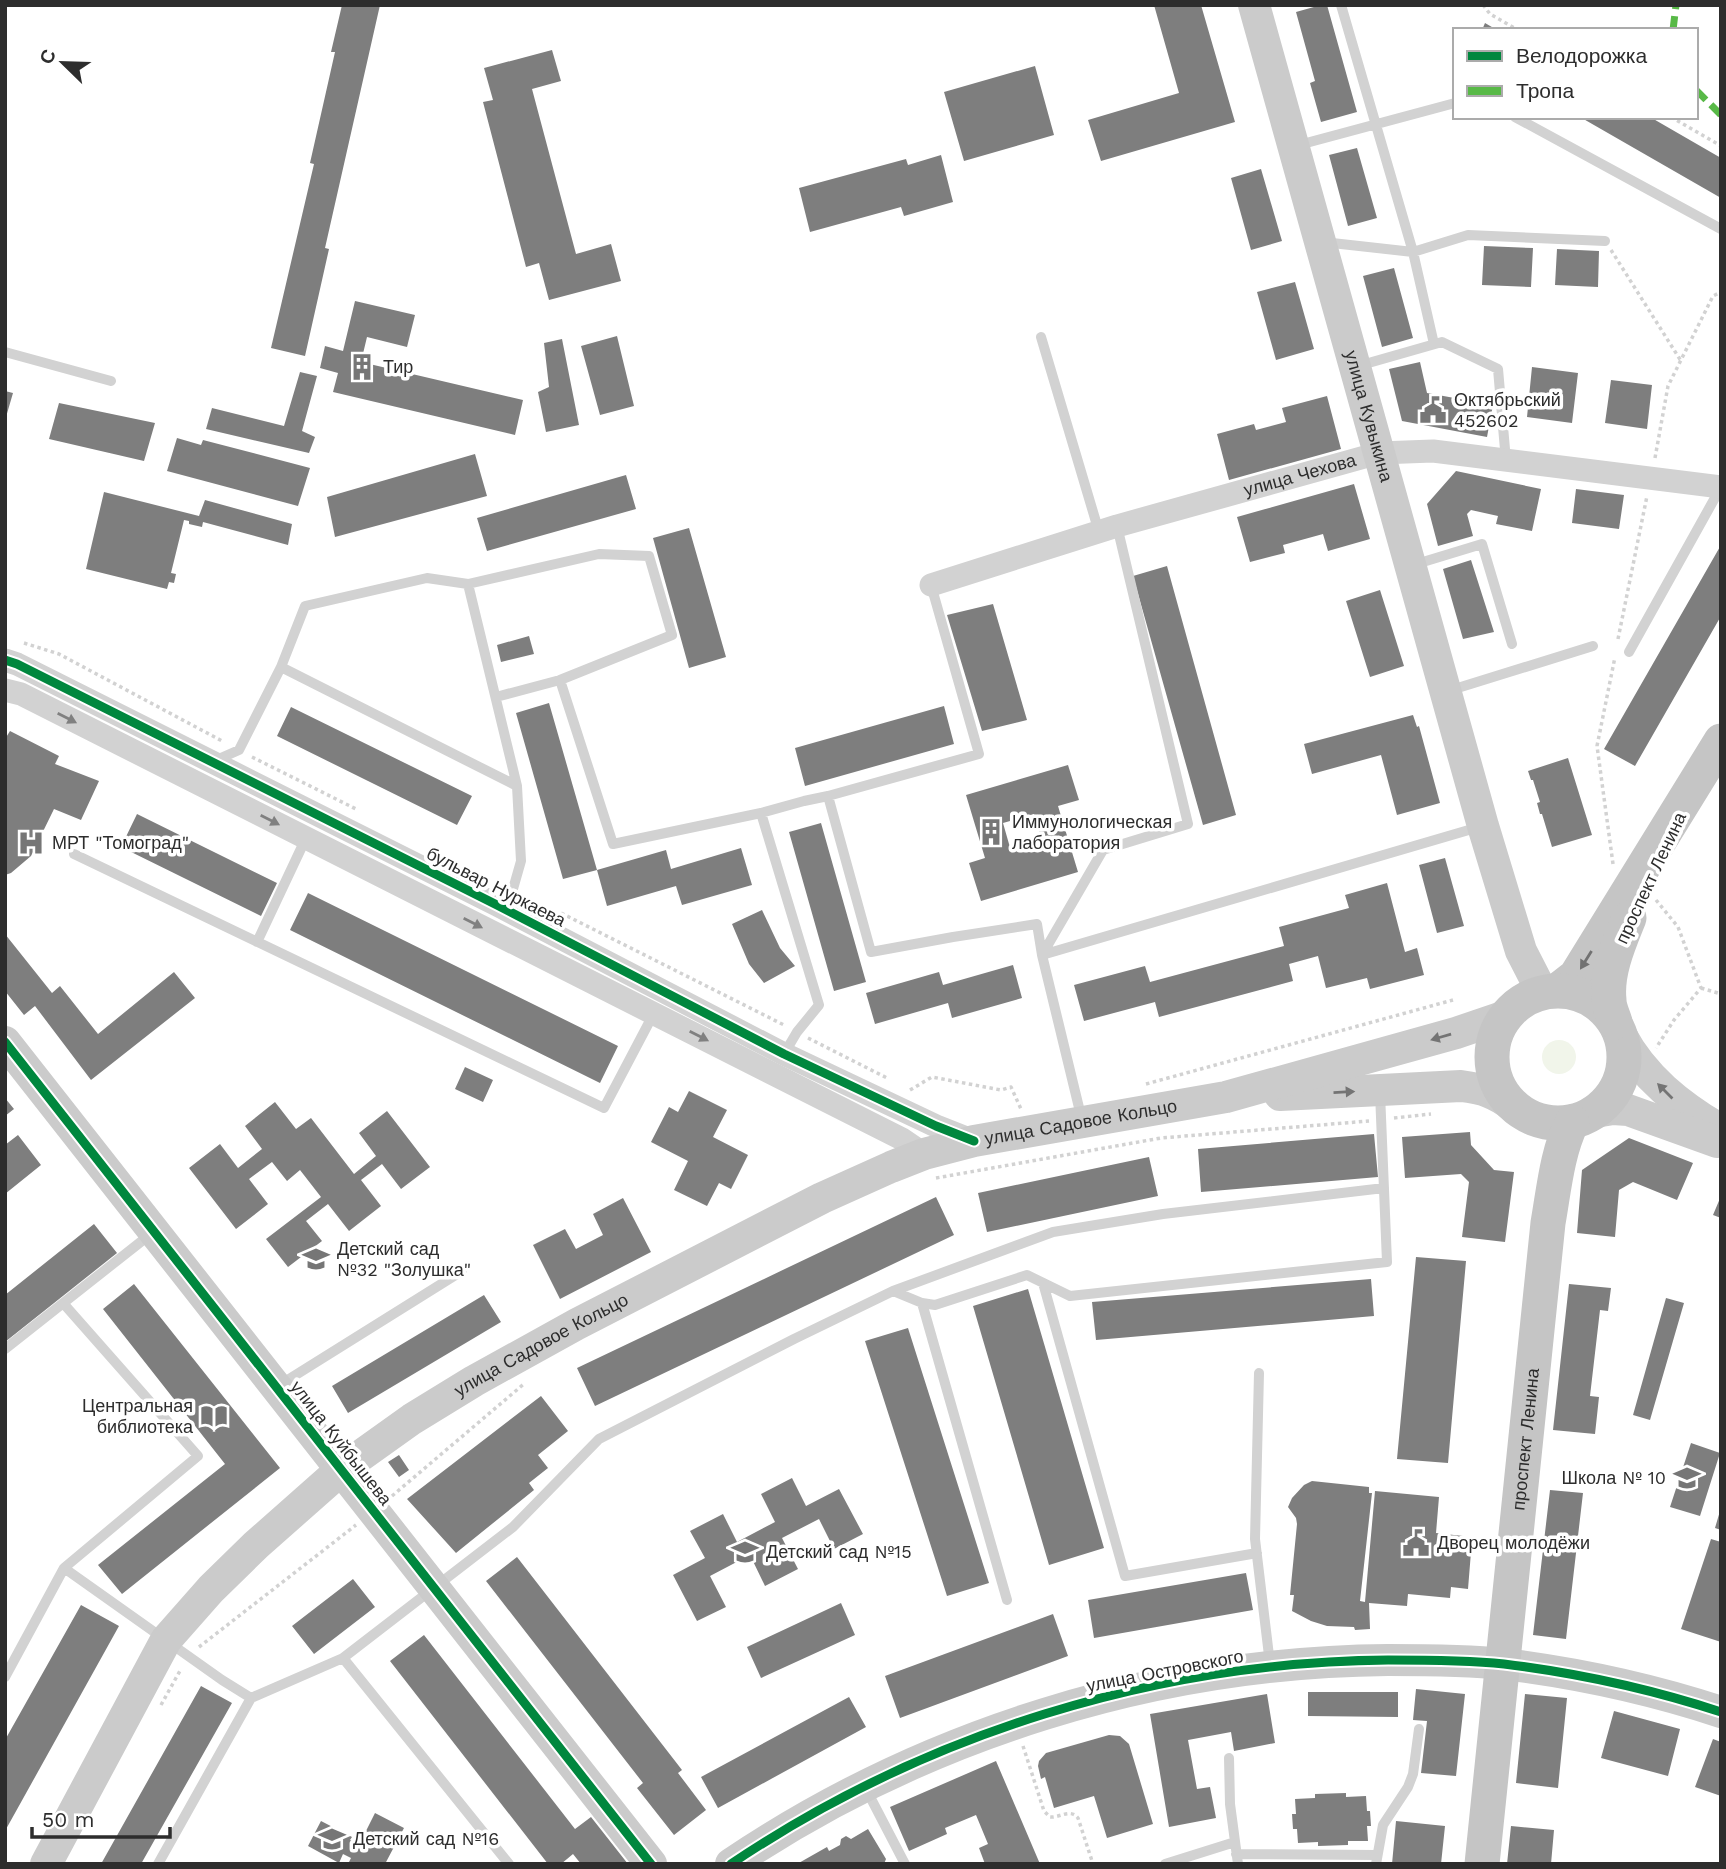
<svg xmlns="http://www.w3.org/2000/svg" width="1726" height="1869" viewBox="0 0 1726 1869" font-family="'Work Sans',sans-serif">
	<style>
		.green { fill: #f1f5ea }
		.building { fill: #7e7e7e; fill-rule: evenodd }
		.lines { fill: none; stroke-linecap: round; stroke-linejoin: round }
		.path { stroke: #d2d2d2; stroke-width: 3.5; stroke-dasharray: 3.5 3.5; stroke-linecap: butt }
		.lane { stroke: #d2d2d2; stroke-width: 10 }
		.street { stroke: #d2d2d2; stroke-width: 23 }
		.secondary { stroke: #cbcbcb; stroke-width: 32 }
		.primary { stroke: #c5c5c5; stroke-width: 35 }
		.quiet { stroke: #58b947; stroke-width: 7; stroke-dasharray: 14 7; stroke-linecap: butt }
		.cycleway-casing { stroke: #fff; stroke-width: 13 }
		.cycleway { stroke: #00873e; stroke-width: 9 }
		.oneway { fill: #808080 }
		.oneway2 { fill: #717171 }
		.oneway3 { fill: #747474 }
		.labels { text-anchor: middle; stroke-width: 7; stroke-linejoin: round; paint-order: stroke }
		.poi-label { font-size: 18px; fill: #2d2d2d; stroke: #fff; text-anchor: start }
		.street-label { font-size: 18px; fill: #2d2d2d; stroke: #fff }
	</style>
	<rect width="100%" height="100%" fill="#fff"/>
	<path class="green" d="M1542 1057a17 17 0 1 1 34 0a17 17 0 1 1-34 0Z"/>
	<path class="building" d="M342,5h38l-55,243 4,1 -24,107 -34,-8 43,-184 -4,-1 25,-111h-4z
		M1154,5h47l34,117 -134,39 -13,-41 91,-27z
		M1321,5h6l30,107 -36,10 -11,-39 5,-2 -19,-69z
		M1485,23l12,7h-15z
		M552,50l9,31 -29,8 44,165 35,-10 10,37 -72,19 -10,-37 -13,4 -43,-165 10,-2 -9,-32z
		M1035,66l19,69 -90,26 -20,-69z
		M1580,117h70l71,41v40z
		M1357,148l20,70 -29,8 -19,-71z
		M941,155l12,47 -49,14 -3,-9 -91,25 -11,-44 107,-29 2,6z
		M1261,169l21,72 -31,9 -20,-72z
		M1484,246l49,2 -2,39 -49,-2z
		M1557,249l42,2 -1,36 -43,-2z
		M1394,268l19,70 -31,9 -19,-71z
		M1295,282l19,67 -38,11 -19,-68z
		M355,301l60,14 -8,32 -40,-10 -6,25 162,38 -8,35 -182,-43 5,-19 -18,-5 5,-22 18,5z
		M617,336l17,70 -34,9 -19,-69z
		M562,339l17,86 -33,7 -8,-40 11,-5 -5,-44z
		M1420,362l7,31 66,12 -6,32 -85,-16 -13,-52z
		M1532,367l46,6 -6,50 -45,-6z
		M300,372l17,4 -15,55 13,6 -6,16 -103,-24 6,-21 72,18z
		M1611,380l41,5 -5,44 -42,-6z
		M5,391l8,2 -7,24h-1z
		M1327,396l14,53 -112,31 -12,-46 37,-10 2,6 30,-8 -4,-14z
		M59,403l96,20 -11,38 -95,-22z
		M177,438l24,7 2,-5 107,28 -12,38 -131,-35z
		M475,454l12,42 -152,41 -8,-40z
		M1456,471l85,18 -9,42 -36,-7 2,-8 -27,-6 -4,4 6,22 -35,10 -11,-42z
		M626,475l10,34 -149,42 -10,-33z
		M1354,484l16,55 -42,12 -5,-17 -40,11 2,8 -35,9 -13,-45z
		M1576,489l48,6 -5,34 -47,-6z
		M104,492l95,24 6,-16 87,24 -4,21 -85,-23 -1,5 -13,-3v-3l-5,-1 -13,53 5,1 -2,9 -5,-1 -2,7 -81,-20z
		M689,528l37,129 -37,11 -36,-130z
		M1721,545v71l-86,150 -31,-17z
		M1471,560l23,72 -31,7 -20,-70z
		M1167,566l69,249 -33,10 -70,-249z
		M1380,590l24,76 -34,11 -24,-76z
		M993,604l34,116 -45,11 -35,-116z
		M529,636l5,18 -33,8 -4,-17z
		M549,703l48,167 -34,9 -47,-166z
		M944,706l10,38 -149,42 -10,-38z
		M291,707l181,89 -15,29 -180,-89z
		M1413,715l4,12 2,-1 21,77 -43,12 -16,-60 -69,19 -8,-30z
		M10,731l49,25 -4,8 44,17 -18,39 -27,-11 -23,47 -20,17 -6,2v-136z
		M1568,758l24,77 -40,12 -10,-33h-2l-3,-11 3,-1 -7,-22h-2l-3,-9z
		M1068,765l11,35 -21,6 20,66 -97,29 -12,-38 16,-5 -19,-63zM1034,814l8,27 -31,10 -8,-28z
		M137,814l140,69 -16,33 -140,-69z
		M821,823l45,159 -32,9 -45,-159z
		M741,848l11,37 -70,20 -6,-19 -69,20 -10,-36 69,-20 5,19z
		M1445,858l19,68 -27,7 -18,-68z
		M1387,883l18,69 12,-4 7,27 -54,14 -3,-11 -41,10 -8,-32 -29,8 4,17 -134,36 -4,-15 -71,19 -10,-36 71,-19 5,16 134,-36 -5,-19 70,-19 -4,-13z
		M308,893l310,153 -18,37 -310,-153z
		M762,910l18,38 15,18 -31,17 -15,-19 -17,-40z
		M5,934l47,59 8,-7 38,48 76,-62 21,26 -104,82 -56,-74 -11,9 -19,-24z
		M1013,965l9,33 -70,20 -4,-15 -73,21 -9,-31 73,-21 4,13z
		M465,1067l28,13 -10,22 -28,-13z
		M689,1091l38,19 -14,27 35,18 -17,34 -12,-6 -12,23 -33,-16 14,-29 -37,-19 18,-35 9,5z
		M5,1098l9,11 -9,7z
		M275,1102l21,27 15,-11 43,56 22,-18 -17,-23 28,-22 43,56 -29,22 -19,-25 -21,16 20,26 -32,25 -21,-27 -22,17 16,20 -34,26 -22,-28 55,-42 -21,-27 -13,11 -15,-19 -23,17 19,25 -32,25 -47,-61 31,-24 18,24 24,-19 -17,-23z
		M1470,1132l1,13 23,25 20,2 -9,70 -43,-5 7,-55 -8,-8 -56,4 -3,-41z
		M1374,1134l4,43 -177,15 -3,-43z
		M18,1135l23,30 -36,29v-49z
		M1629,1138l64,25 -16,37 -44,-18 -14,8 -4,47 -38,-4 5,-63z
		M1149,1157l9,39 -171,36 -9,-39z
		M1721,1196v22l-8,-3z
		M936,1197l18,38 -359,171 -18,-38z
		M623,1198l28,54 -91,47 -27,-54 32,-16 11,20 27,-14 -10,-21z
		M94,1224l23,29 -112,89v-47z
		M1416,1257l50,4 -18,202 -51,-4z
		M1371,1279l3,37 -278,24 -4,-38z
		M134,1284l146,184 -158,126 -24,-29 127,-101 -122,-155z
		M1569,1284l42,4 -3,23 -8,-1 -10,86 9,1 -4,37 -42,-4z
		M1028,1289l76,259 -55,17 -76,-259z
		M484,1295l17,27 -153,91 -16,-27z
		M1666,1298l18,5 -34,117 -17,-5z
		M908,1328l81,255 -42,13 -82,-255z
		M541,1396l27,35 -30,24 10,13 -19,15 5,7 -78,63 -49,-54z
		M1691,1443l29,10 -20,63 -30,-9z
		M399,1455l10,15 -10,7 -11,-15z
		M792,1478l14,28 33,-17 24,45 -29,15 -15,-30 -37,19 16,31 -33,17 -15,-31 -40,21 16,31 -29,14 -24,-46 32,-17 -15,-27 33,-17 14,28 38,-20 -14,-28z
		M1312,1481l57,6v6h3l-12,108 5,1 10,-111 64,6 -3,36 27,3 -2,15 10,1 -3,37 -17,-2 -1,11 -42,-4 -1,12 -38,-3 1,26 -15,1 -1,-3 -27,-1 -16,-5 -19,-10 2,-16h-4l7,-71 -1,-6 -8,-11 4,-9 12,-13z
		M1550,1490l33,3 -17,146 -33,-4z
		M1720,1511h1v19l-6,-2z
		M1711,1539l10,3v100l-40,-13z
		M517,1557l165,213 -4,3 28,37 -32,25 -37,-47 6,-5 -157,-202z
		M1246,1573l7,37 -159,28 -6,-38z
		M353,1579l22,28 -61,47 -22,-28z
		M841,1603l14,32 -94,43 -14,-31z
		M81,1605l38,21 -114,205v-91z
		M1053,1614l15,42 -168,62 -15,-42z
		M424,1635l151,194 16,-12 37,47h-47l-8,-10 -12,10h-13l-158,-203z
		M201,1686l31,17 -91,161h-40z
		M1416,1689l49,5 -9,82 -35,-3 6,-52 -14,-1z
		M1308,1692h90v25l-90,-1z
		M1267,1694l8,49 -41,8 -3,-19 -43,8 9,49 13,-2 6,31 -47,9 -19,-113z
		M1525,1694l42,4 -9,90 -42,-5z
		M849,1697l17,30 -148,81 -17,-31z
		M1614,1711l66,18 -12,47 -67,-18z
		M1109,1735l11,1 9,8 24,80 -46,14 -13,-42 -40,12 -9,-31 -4,2 -3,-13 1,-5 7,-8z
		M1713,1739l8,3v54l-26,-9z
		M996,1761l44,103h-55l-6,-16 9,-4 -12,-29 -31,13 2,6 -38,17 -19,-44z
		M1346,1793v4l20,-1 1,15h3l1,15h-4l1,15h-20v4l-30,1v-4l-20,1 -1,-14h-4l-1,-15h4l-1,-15 20,-1v-4z
		M375,1813l29,15 -19,36h-37l3,-6 -8,-4 -4,9 -31,-17 13,-25 31,16 -2,3 9,5z
		M1396,1821l49,5 -4,38h-49z
		M1511,1826l43,4 -3,34h-44z
		M868,1829l18,30 -2,5h-87l30,-17 2,4 11,-6 1,-6 5,-3 5,3z"/>
	<g class="lines">
		<path class="path" d="M1483,5l7,9 28,16
			M1671,117l50,29
			M1611,250l70,111
			M1655,458l13,-72 45,-90 8,-4
			M1618,639l29,-143
			M24,643l35,11 165,88
			M252,757l106,53
			M1613,864l-16,-118 18,-89
			M1656,900l22,27 23,61 -27,32 -18,28
			M561,913l225,113
			M1701,988l20,6
			M808,1038l81,41
			M1146,1084l307,-84
			M910,1090l22,-13 69,13 10,-3 10,22
			M1394,1118l37,-4
			M936,1178l225,-40 208,-17
			M392,1496l133,-113
			M199,1647l157,-122
			M161,1705l20,-36
			M1023,1746l21,65 6,6c10,1 20,-9 28,1l15,46"/>
		<path class="lane" d="M1341,5l72,247 21,92
			M1515,117l206,112
			M1295,146l160,-43
			M1323,242l90,10 55,-17 137,6
			M1041,337l58,195
			M5,352l106,29
			M1358,366l84,-24 56,27 8,92
			M1413,565l69,-21 30,100
			M468,584l131,-30 50,2 23,79 -112,45
			M1629,652l92,-165
			M281,667l236,119
			M1448,691l145,-45
			M496,697l64,-17 53,164 148,-31 58,192 -22,27 -13,22
			M214,761l25,-11 42,-83 24,-61 122,-28 41,6 49,202 4,75 -8,28 -16,16
			M828,796l151,-42 -48,-169
			M761,813l43,-12 24,-5 43,156 82,-15 84,-13 5,31 40,165
			M74,854l530,254 50,-95
			M257,942l49,-104
			M1042,955l61,-105 85,-26 -71,-298
			M1042,955l437,-128
			M1043,1283l82,293 132,-23
			M893,1291l160,-59 110,-18 221,-26
			M63,1303l135,153 -134,112 158,112 29,18 92,-40 170,-131 86,-88 195,-100 99,-48 29,12 13,2 92,-30 43,21 317,-34 -7,-169
			M922,1303l85,297
			M5,1349l147,-116
			M1259,1373l-4,166 15,125
			M278,1386l184,-115
			M343,1658l166,206
			M5,1677l59,-109
			M1229,1758l1,46 8,60
			M866,1789l39,75
			M1236,1854l141,1
			M158,1864l93,-166
			M1165,1864l70,-22
			M1376,1864l7,-39 25,-38 5,-13 6,-45"/>
		<g class="street">
			<path id="s1" d="M931,585l186,-59 262,-73 54,-2 288,36"/>
			<path d="M5,660l12,4 480,241 287,149 152,72 38,15"/>
			<path d="M5,690l16,4 881,445 22,15"/>
		</g>
		<g class="secondary">
			<path id="s2" d="M1254,5l229,821 38,125 21,41"/>
			<path d="M1621,1035c22,42 59,71 100,95"/>
			<path d="M5,1042l646,822"/>
			<path d="M1280,1095l181,-9c23,3 33,6 52,20"/>
			<path d="M1595,1112l18,-3 15,1 89,32"/>
			<path id="s3" d="M46,1864l120,-224 45,-51 45,-44 86,-76 70,-50 62,-38 103,-57 245,-126 69,-31 33,-13 50,-13 252,-44 230,-64 50,-17"/>
			<path d="M731,1864c193,-130 424,-202 657,-204 38,0 78,0 116,4 73,9 147,25 217,48"/>
		</g>
		<g class="primary">
			<path d="M1558,990l18,-14 145,-235"/>
			<circle cx="1558" cy="1057" r="66"/>
			<path d="M1615,1022c-2,-7 -6,-14 -6,-22 -3,-28 10,-57 20,-82"/>
			<path id="s4" d="M1482,1864l66,-641c6,-34 9,-70 24,-101"/>
		</g>
		<path class="quiet" d="M1673,30l3,-25
			M1696,90l25,25"/>
		<defs>
			<path id="cycleway" d="M5,660l12,4 480,241 287,149 152,72 38,15
				M5,1042l646,822
				M731,1864c193,-130 424,-202 657,-204 38,0 78,0 116,4 73,9 147,25 217,48"/>
		</defs>
		<use href="#cycleway" class="cycleway-casing"/>
		<use href="#cycleway" class="cycleway"/>
	</g>
	<defs><path id="oneway-solid" d="M-6-.8H1V-3.2L6.5 0L1 3.2V.8H-6Z" transform="scale(1.75)"/></defs>
	<g class="oneway">
		<use href="#oneway-solid" transform="translate(67 718) rotate(27)"/>
		<use href="#oneway-solid" transform="translate(270 820) rotate(27)"/>
		<use href="#oneway-solid" transform="translate(473 923) rotate(27)"/>
		<use href="#oneway-solid" transform="translate(699 1036) rotate(27)"/>
	</g>
	<use class="oneway2" href="#oneway-solid" transform="translate(1586 960) rotate(122)"/>
	<g class="oneway3">
		<use href="#oneway-solid" transform="translate(1441 1037) rotate(164)"/>
		<use href="#oneway-solid" transform="translate(1665 1091) rotate(-135)"/>
		<use href="#oneway-solid" transform="translate(1344 1092) rotate(-3)"/>
	</g>
	<defs>
		<symbol id="building-bare" viewBox="-9 -9 18 18"><path d="M-4-6H4V6H1V3H-1V6H-4ZM-2.5-4.3h1.7v1.8h-1.7ZM.8-4.3h1.7v1.8H.8ZM-2.5-1h1.7V.8h-1.7ZM.8-1h1.7V.8H.8Z" fill="#767676" stroke="#fff" stroke-width="2.5" paint-order="stroke"/></symbol>
		<symbol id="civic-bare" viewBox="-9 -9 18 18"><path d="M-.6-6.5H3V-4.5H.6V-3L4-1V1h2V6H-6V1h2V-1L-.6-3ZM-1.2 2.5V6h2.4V2.5Z" fill="#767676" stroke="#fff" stroke-width="2.5" paint-order="stroke"/></symbol>
		<symbol id="hospital-bare" viewBox="-9 -9 18 18"><path d="M-5-5h3v3.5h4V-5h3V5h-3V1.5h-4V5h-3Z" fill="#767676" stroke="#fff" stroke-width="2.5" paint-order="stroke"/></symbol>
		<symbol id="school-bare" viewBox="-9 -9 18 18"><path d="M0-5L7-2L0 1L-7-2ZM-4 1L0 2.5L4 1V4Q0 6-4 4Z" fill="#767676" stroke="#fff" stroke-width="2.5" paint-order="stroke"/></symbol>
		<symbol id="library-bare" viewBox="-9 -9 18 18"><path d="M-6-4Q-3-5.5-.7-3.5V5Q-3 3-6 4ZM6-4Q3-5.5 .7-3.5V5Q3 3 6 4Z" fill="#767676" stroke="#fff" stroke-width="2.5" paint-order="stroke"/></symbol>
	</defs>
	<g fill-rule="evenodd">
		<use href="#building-bare" x="343" y="348" width="38" height="38"/>
		<use href="#civic-bare" x="1414" y="391" width="38" height="38"/>
		<use href="#building-bare" x="972" y="813" width="38" height="38"/>
		<use href="#hospital-bare" x="12" y="824" width="38" height="38"/>
		<use href="#school-bare" x="297" y="1240" width="38" height="38"/>
		<use href="#library-bare" x="195" y="1397" width="38" height="38"/>
		<use href="#school-bare" x="1668" y="1459" width="38" height="38"/>
		<use href="#civic-bare" x="1397" y="1524" width="38" height="38"/>
		<use href="#school-bare" x="726" y="1533" width="38" height="38"/>
		<use href="#school-bare" x="313" y="1820" width="38" height="38"/>
	</g>
	<g class="labels">
		<g class="poi-label">
			<text x="383" y="373">Тир</text>
			<text x="1454" y="406">Октябрьский<tspan x="1454" dy="21">452602</tspan></text>
			<text x="1012" y="828">Иммунологическая<tspan x="1012" dy="21">лаборатория</tspan></text>
			<text x="52" y="849">МРТ "Томоград"</text>
			<text x="337" y="1255">Детский сад<tspan x="337" dy="21">№32 "Золушка"</tspan></text>
			<text x="193" y="1412" text-anchor="end">Центральная<tspan x="193" dy="21">библиотека</tspan></text>
			<text x="1666" y="1484" text-anchor="end">Школа № 10</text>
			<text x="1437" y="1549">Дворец молодёжи</text>
			<text x="766" y="1558">Детский сад №15</text>
			<text x="353" y="1845">Детский сад №16</text>
		</g>
		<g class="street-label">
			<text dy="6" stroke="none"><textPath href="#s2" startOffset="427">улица Кувыкина</textPath></text>
			<text dy="6" stroke="none"><textPath href="#s1" startOffset="385">улица Чехова</textPath></text>
			<text transform="translate(1651 878) rotate(-65)" y="6">проспект Ленина</text>
			<text transform="translate(496 887) rotate(27)" y="6">бульвар Нуркаева</text>
			<text dy="6" stroke="none"><textPath href="#s3" startOffset="1323">улица Садовое Кольцо</textPath></text>
			<text dy="6" stroke="none"><textPath href="#s3" startOffset="735">улица Садовое Кольцо</textPath></text>
			<text dy="6" stroke="none"><textPath href="#s4" startOffset="427">проспект Ленина</textPath></text>
			<text transform="translate(341 1443) rotate(52)" y="6">улица Куйбышева</text>
			<text transform="translate(1165 1671) rotate(-11)" y="6">улица Островского</text>
		</g>
	</g>
	<rect width="1726" height="1869" fill="none" stroke="#2d2d2d" stroke-width="14"/>
	<rect x="1453" y="28" width="245" height="91" fill="#ffffff" stroke="#ababab" stroke-width="2"/>
	<rect x="1467" y="51" width="35" height="10" fill="#00873e" stroke="#ababab" stroke-width="2"/>
	<text x="1516" y="63" font-size="21" fill="#2d2d2d">Велодорожка</text>
	<rect x="1467" y="86" width="35" height="10" fill="#58b947" stroke="#ababab" stroke-width="2"/>
	<text x="1516" y="98" font-size="21" fill="#2d2d2d">Тропа</text>
	<g transform="translate(63 63) rotate(293)" stroke="#ffffff" stroke-width="5" paint-order="stroke">
	<path d="M0-5L12 26L0 18L-12 26Z" fill="#2d2d2d"/>
	<text y="-10" font-size="19" font-weight="bold" text-anchor="middle" fill="#2d2d2d">С</text>
	</g>
	<path d="M32 1827v10h138v-10" fill="none" stroke="#2d2d2d" stroke-width="3.5"/>
	<text x="42" y="1827" font-size="21" fill="#2d2d2d" stroke="#ffffff" stroke-width="5" paint-order="stroke">50 m</text>
</svg>
